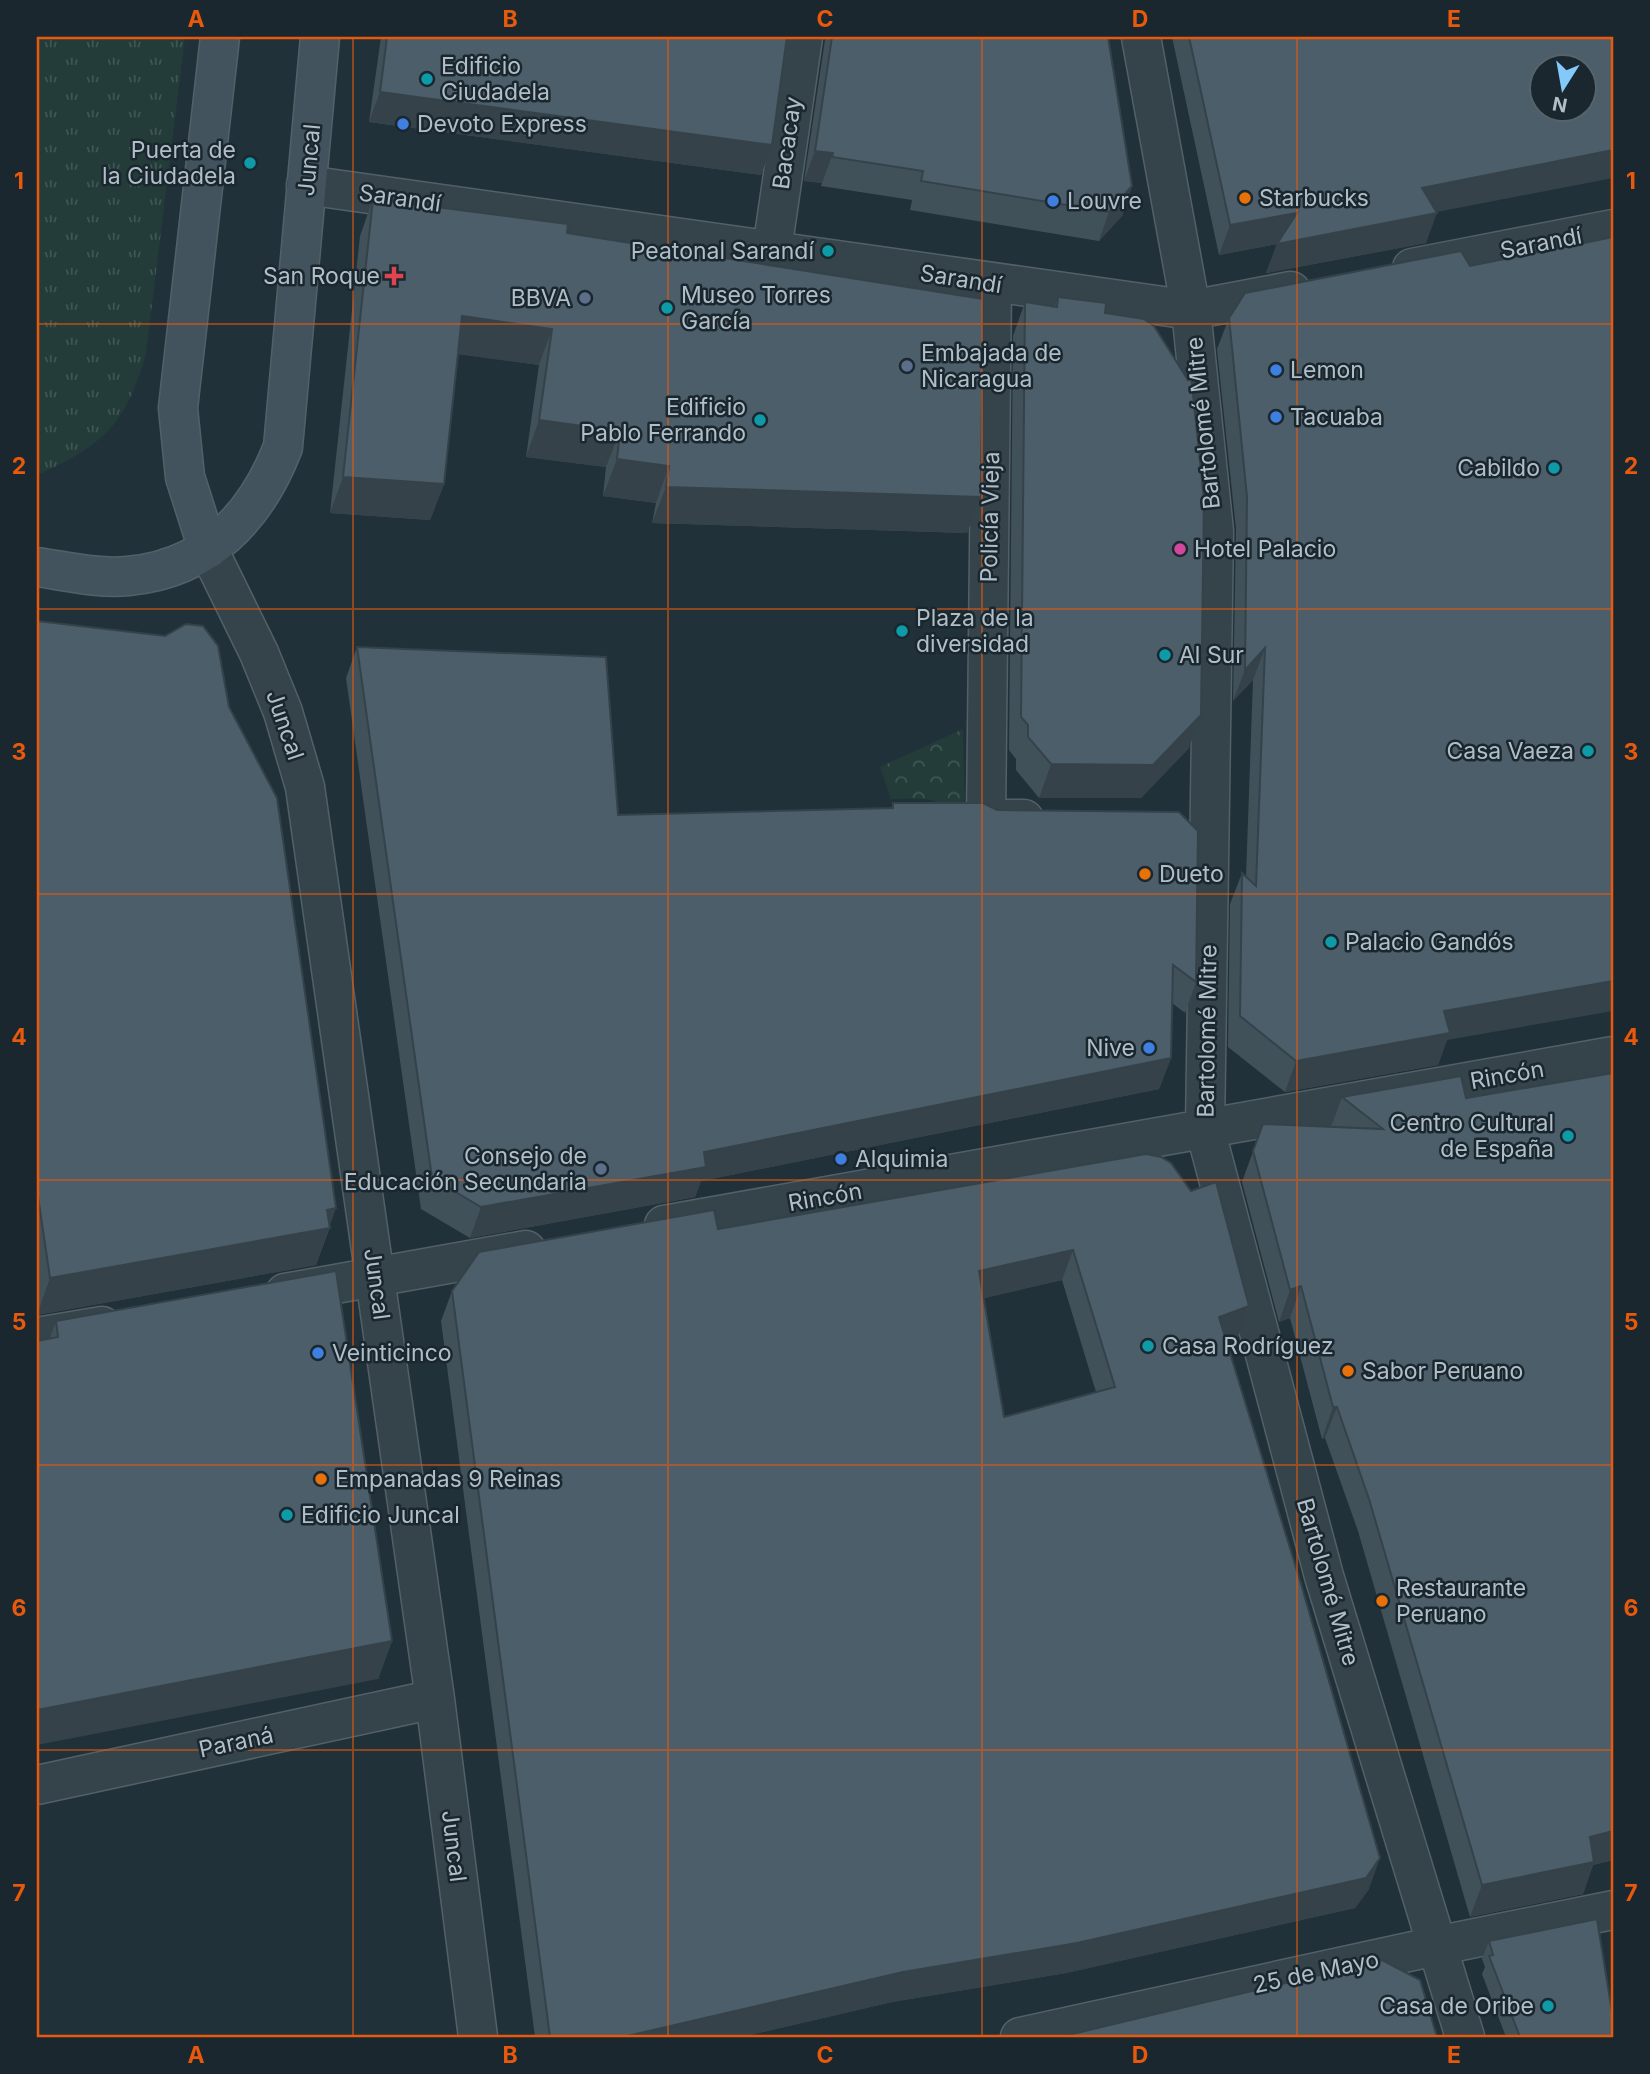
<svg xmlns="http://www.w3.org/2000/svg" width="1650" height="2074" viewBox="0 0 1650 2074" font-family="Inter,sans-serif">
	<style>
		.forest { fill: url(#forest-crowns) }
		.park { fill: url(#park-tufts) }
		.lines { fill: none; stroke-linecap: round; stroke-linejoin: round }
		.street-casing { stroke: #536068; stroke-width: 41 }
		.secondary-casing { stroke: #536068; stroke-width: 41 }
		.street { stroke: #35434b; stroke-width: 38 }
		.secondary { stroke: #43535e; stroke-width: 38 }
		.wall { fill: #41515a; fill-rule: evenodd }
		.shaded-wall { fill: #35424a }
		.building { fill: #4c5e69; stroke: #35424a; stroke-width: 2; fill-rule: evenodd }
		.grid { fill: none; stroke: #e8590c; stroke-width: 2; stroke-opacity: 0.55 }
		.culture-dot { fill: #0f9aa8; stroke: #1b272f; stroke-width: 2.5 }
		.shop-dot { fill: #3f7fe0; stroke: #1b272f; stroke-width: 2.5 }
		.food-dot { fill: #e8710a; stroke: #1b272f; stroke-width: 2.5 }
		.health-dot { fill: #e0444e; stroke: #1b272f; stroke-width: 2.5 }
		.service-dot { fill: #5c6f8a; stroke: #1b272f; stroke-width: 2.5 }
		.hotel-dot { fill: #d1479c; stroke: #1b272f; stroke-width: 2.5 }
		.labels { text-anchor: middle; stroke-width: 5; stroke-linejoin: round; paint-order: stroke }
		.poi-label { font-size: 23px; fill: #b0bec7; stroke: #1b272f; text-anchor: start }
		.street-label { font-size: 23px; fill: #b0bec7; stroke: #1b272f }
		.neatline { fill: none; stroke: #e8590c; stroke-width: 2.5 }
		.grid-label { font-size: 23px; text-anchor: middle; font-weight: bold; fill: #e8590c }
	</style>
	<defs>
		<pattern id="forest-crowns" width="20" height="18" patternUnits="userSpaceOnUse" patternTransform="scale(1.75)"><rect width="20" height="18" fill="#233c39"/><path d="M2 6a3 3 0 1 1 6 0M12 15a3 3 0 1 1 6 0" fill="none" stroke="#405654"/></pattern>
		<pattern id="park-tufts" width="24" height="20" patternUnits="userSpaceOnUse" patternTransform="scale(1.75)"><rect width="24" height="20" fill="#233c39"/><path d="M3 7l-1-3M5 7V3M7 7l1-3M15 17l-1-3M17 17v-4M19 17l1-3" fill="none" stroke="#405654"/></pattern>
	</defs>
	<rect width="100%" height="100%" fill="#21313a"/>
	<path class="forest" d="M963,729l2,93c-26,-26 -39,-24 -74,-23l-11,-32z"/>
	<path class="park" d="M37,37h148l-39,316c-20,71 -42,92 -109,122z"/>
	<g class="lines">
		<defs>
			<path id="street" d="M1141,37l50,273 23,221 -9,598 119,447 141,461
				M306,185l885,125 100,-19
				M772,250l31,-213
				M1412,268l201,-39
				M992,284l-6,535h38
				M208,549l51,104 24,59 22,75 130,912 43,338
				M664,1225l949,-169
				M285,1293l241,-43
				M37,1337l65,-11
				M37,1785l398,-86
				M1020,2037l416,-91 177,-36"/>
			<path id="secondary" d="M208,549l-23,-72 -7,-69 42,-371
				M37,567c29,4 61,12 91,9 79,-7 128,-59 155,-129l37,-410"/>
		</defs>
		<use href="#street" class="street-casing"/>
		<use href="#secondary" class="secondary-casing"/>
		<use href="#street" class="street"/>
		<use href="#secondary" class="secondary"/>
	</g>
	<path class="wall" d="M381,37h407l-16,108 -11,30 -392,-53z
		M824,37h284l24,149 -10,30 -23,25 -189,-31 2,-10 -91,-14 1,-3 -18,-2 21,-141z
		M1172,37h441l-177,175 -10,31 -160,30 11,-29 -58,11z
		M373,199l194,34 414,264 -14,36 -315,-10 4,-20 -53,-7 3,-29 -80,-10 13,-92 -81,-11 -14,130 -14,36 -100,-7 30,-277z
		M1058,297l47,16 84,435 -48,50h-102l-23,-28v-11l-7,-9 4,-414 12,-34 30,4z
		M1229,318l218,722 -9,25 -153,27 -57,-45 2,-143 12,-31 4,4 7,-197 -20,21 3,-172 -19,-180z
		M37,621l192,86 101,520 -14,38 -279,50z
		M357,647l261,168 273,-7 2,-5h90l213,179 -11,31 -13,-10 -1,55 -12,31 -458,92 -6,16 -225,41 -49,-29 -75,-531z
		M1613,1073v787l-20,5 -10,29 -113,23 -112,-386 -33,-93 -3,1 -32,-121 -11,4 -37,-140 21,-58 68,3 11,-30 124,1z
		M1146,1154l103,152 -11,31 -12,4 143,548 -14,19 -289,65 -174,29 -151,35h-206l-94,-716 11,-30 266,-62zM1062,1280l34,112 -92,25 -20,-119z
		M56,1321l336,320 -14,38 -328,-341z
		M1489,1941l124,96h-107l-24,-63 3,-7 -3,-8z"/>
	<path class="shaded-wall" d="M380,92l392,53 -11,30 -392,-53z
		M1613,150v28l-202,39 11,-29z
		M815,151l18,2 -11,30 -18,-2z
		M1132,186l-10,30 -23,25 10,-29z
		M1297,213h140l-11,30 -160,30 11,-29 -58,11 11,-30z
		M462,316l90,13 -13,36 -90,-12z
		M539,420l81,11 -14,36 -80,-10z
		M617,459l52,7 -13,37 -53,-7z
		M343,477l101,7 -14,36 -100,-7z
		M666,487l315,10 -14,36 -315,-10z
		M1265,648l-12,32 -20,21 12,-31z
		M1201,715l-12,33 -48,50h-102l12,-34z
		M1613,981v30l-166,29 -9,25 -153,27 11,-31 148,-50z
		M1171,1058l-12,31 -458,92 -6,16 -225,41 11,-31 223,-55z
		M336,1208l-20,57 -279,50 13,-37z
		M1073,1250l-11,30 -94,22 11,-31z
		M1301,1286l-11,32 -11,4 11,-32z
		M1249,1306l-11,31 -30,11 11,-31z
		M1333,1407h4l-12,31 -3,1z
		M392,1641l-14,38 -341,66v-35z
		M1613,1831v29l-20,5 -10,29 -113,23 12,-32 108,-48z
		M1380,1858l-11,31 -14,19 -289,65 -174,29 -151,35h-118z"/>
	<path class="building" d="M387,37h400l-15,108 -392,-53z
		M832,37h276l24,149 -23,26 -188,-31 2,-10 -91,-14 1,-4 -18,-2z
		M1189,37h424v113l-191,38 15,25 -160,31 20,-31 -67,12zM1542,66h42v42h-42z
		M373,199l195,25 -1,9 416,66 -2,198 -315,-10 3,-21 -52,-7 3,-28 -81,-11 13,-91 -90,-13 -18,168 -101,-7z
		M1613,237v744l-169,30 6,22 -154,28 -56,-45 2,-143 14,13 9,-238 -20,22 2,-173 -18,-179 16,-25 216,-42 9,15z
		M1058,297l48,6 -1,10 39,6 10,7 34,54 3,-5 13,124 -3,216 -48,50 -102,-1 -23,-27v-12l-7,-8 4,-415 32,5z
		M37,621l128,15 21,-12 17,2 15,20 11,61 48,91 59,410 -9,2 3,18 -280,50 -13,-88z
		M357,647l249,10 12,158 275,-7v-5h90l14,7 182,2 19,19 -2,151 -23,-17 -2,93 -467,94 2,15 -225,40 -49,-29z
		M1613,1073v758l-23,6 4,25 -112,23 -113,-386 -32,-92h-4l-32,-121 -11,4 -37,-139 10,-27 120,5 -41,-32 119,-21 5,22z
		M1146,1154l15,3 10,6 20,28 25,-9 33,124 -30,11 82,267 79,274 -14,20 -289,65 -174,29 -280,65h-73l-98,-746 27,-39 235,-42 4,19zM1073,1250l42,137 -111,30 -25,-146z
		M336,1271l56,370 -355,69v-369l21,-4 -2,-16z
		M1597,1919l16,99v19h-93l-31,-81 4,-1 -4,-14z
		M1382,1960l38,20 17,57h-377z"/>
	<path class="grid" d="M353,37v2000M668,37v2000M982,37v2000M1297,37v2000M37,324h1576M37,609h1576M37,894h1576M37,1180h1576M37,1465h1576M37,1750h1576"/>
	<g class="culture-dot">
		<circle cx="427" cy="79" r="7"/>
		<circle cx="250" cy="163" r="7"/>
		<circle cx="828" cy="251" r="7"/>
		<circle cx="667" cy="308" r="7"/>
		<circle cx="760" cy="420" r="7"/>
		<circle cx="1554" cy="468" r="7"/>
		<circle cx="902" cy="631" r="7"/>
		<circle cx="1165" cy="655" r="7"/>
		<circle cx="1588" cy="751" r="7"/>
		<circle cx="1331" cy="942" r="7"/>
		<circle cx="1568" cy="1136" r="7"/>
		<circle cx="1148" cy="1346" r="7"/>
		<circle cx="287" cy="1515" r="7"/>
		<circle cx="1548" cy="2006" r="7"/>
	</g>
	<g class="shop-dot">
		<circle cx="403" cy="124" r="7"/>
		<circle cx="1053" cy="201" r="7"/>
		<circle cx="1276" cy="370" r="7"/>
		<circle cx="1276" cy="417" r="7"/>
		<circle cx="1149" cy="1048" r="7"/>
		<circle cx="841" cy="1159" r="7"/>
		<circle cx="318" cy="1353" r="7"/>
	</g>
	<g class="food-dot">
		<circle cx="1245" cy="198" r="7"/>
		<circle cx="1145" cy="874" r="7"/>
		<circle cx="1348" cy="1371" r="7"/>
		<circle cx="321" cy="1479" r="7"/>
		<circle cx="1382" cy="1601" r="7"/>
	</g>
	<path class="health-dot" d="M390.5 265.5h7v7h7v7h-7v7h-7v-7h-7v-7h7z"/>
	<g class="service-dot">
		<circle cx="585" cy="298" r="7"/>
		<circle cx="907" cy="366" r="7"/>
		<circle cx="601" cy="1169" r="7"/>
	</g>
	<circle class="hotel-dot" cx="1180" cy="549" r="7"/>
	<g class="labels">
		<g class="poi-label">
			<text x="441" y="74">Edificio<tspan x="441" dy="26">Ciudadela</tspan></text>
			<text x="417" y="132">Devoto Express</text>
			<text x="236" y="158" text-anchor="end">Puerta de<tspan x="236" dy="26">la Ciudadela</tspan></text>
			<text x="1259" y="206">Starbucks</text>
			<text x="1067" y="209">Louvre</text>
			<text x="814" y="259" text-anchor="end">Peatonal Sarandí</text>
			<text x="380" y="284" text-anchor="end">San Roque</text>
			<text x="681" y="303">Museo Torres<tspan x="681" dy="26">García</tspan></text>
			<text x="571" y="306" text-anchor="end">BBVA</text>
			<text x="921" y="361">Embajada de<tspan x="921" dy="26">Nicaragua</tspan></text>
			<text x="1290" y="378">Lemon</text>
			<text x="746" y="415" text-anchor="end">Edificio<tspan x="746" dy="26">Pablo Ferrando</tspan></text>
			<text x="1290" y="425">Tacuaba</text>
			<text x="1540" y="476" text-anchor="end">Cabildo</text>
			<text x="1194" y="557">Hotel Palacio</text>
			<text x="916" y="626">Plaza de la<tspan x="916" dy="26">diversidad</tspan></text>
			<text x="1179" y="663">Al Sur</text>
			<text x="1574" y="759" text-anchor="end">Casa Vaeza</text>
			<text x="1159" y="882">Dueto</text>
			<text x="1345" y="950">Palacio Gandós</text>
			<text x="1135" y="1056" text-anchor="end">Nive</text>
			<text x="1554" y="1131" text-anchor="end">Centro Cultural<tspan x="1554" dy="26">de España</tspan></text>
			<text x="587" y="1164" text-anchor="end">Consejo de<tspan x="587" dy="26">Educación Secundaria</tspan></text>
			<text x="855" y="1167">Alquimia</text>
			<text x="1162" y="1354">Casa Rodríguez</text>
			<text x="332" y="1361">Veinticinco</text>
			<text x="1362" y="1379">Sabor Peruano</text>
			<text x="335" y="1487">Empanadas 9 Reinas</text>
			<text x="301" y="1523">Edificio Juncal</text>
			<text x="1396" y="1596">Restaurante<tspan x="1396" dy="26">Peruano</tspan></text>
			<text x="1534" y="2014" text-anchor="end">Casa de Oribe</text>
		</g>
		<g class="street-label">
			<text transform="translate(787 143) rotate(-82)" y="8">Bacacay</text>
			<text transform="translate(309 160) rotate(-85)" y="8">Juncal</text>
			<text transform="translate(400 198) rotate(8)" y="8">Sarandí</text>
			<text transform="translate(1541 243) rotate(-11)" y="8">Sarandí</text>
			<text transform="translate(961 279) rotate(9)" y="8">Sarandí</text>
			<text transform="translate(1203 423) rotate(-96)" y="8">Bartolomé Mitre</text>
			<text transform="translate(990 517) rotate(-89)" y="8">Policía Vieja</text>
			<text transform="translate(285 725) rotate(71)" y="8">Juncal</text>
			<text transform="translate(1207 1031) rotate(-89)" y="8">Bartolomé Mitre</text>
			<text transform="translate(1507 1075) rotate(-10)" y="8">Rincón</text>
			<text transform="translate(825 1197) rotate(-10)" y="8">Rincón</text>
			<text transform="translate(377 1284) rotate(82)" y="8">Juncal</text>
			<text transform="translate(1328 1582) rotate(74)" y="8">Bartolomé Mitre</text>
			<text transform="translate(236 1742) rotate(-12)" y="8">Paraná</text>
			<text transform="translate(454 1846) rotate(83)" y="8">Juncal</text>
			<text transform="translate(1316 1972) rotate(-12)" y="8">25 de Mayo</text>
		</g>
	</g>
	<rect width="1650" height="2074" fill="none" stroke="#1b272f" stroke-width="77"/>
	<g transform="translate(1563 88) rotate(191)"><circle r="33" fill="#1b272f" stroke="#57636c" stroke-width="2"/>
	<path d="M0-5L12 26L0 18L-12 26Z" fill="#83c9f9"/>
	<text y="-10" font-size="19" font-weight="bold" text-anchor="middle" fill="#b0bec7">N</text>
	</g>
	<rect x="38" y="38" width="1574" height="1998" class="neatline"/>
	<g class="grid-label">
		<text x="196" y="27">A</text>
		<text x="510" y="27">B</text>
		<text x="825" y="27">C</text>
		<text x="1140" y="27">D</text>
		<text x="1454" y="27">E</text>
		<text x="19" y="189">1</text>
		<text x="1631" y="189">1</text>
		<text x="19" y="474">2</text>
		<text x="1631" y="474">2</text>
		<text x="19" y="760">3</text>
		<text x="1631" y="760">3</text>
		<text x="19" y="1045">4</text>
		<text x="1631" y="1045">4</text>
		<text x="19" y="1330">5</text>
		<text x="1631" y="1330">5</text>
		<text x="19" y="1616">6</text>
		<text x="1631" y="1616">6</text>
		<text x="19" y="1901">7</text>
		<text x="1631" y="1901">7</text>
		<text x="196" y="2063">A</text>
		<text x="510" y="2063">B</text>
		<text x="825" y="2063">C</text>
		<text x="1140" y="2063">D</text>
		<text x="1454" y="2063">E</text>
	</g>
</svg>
